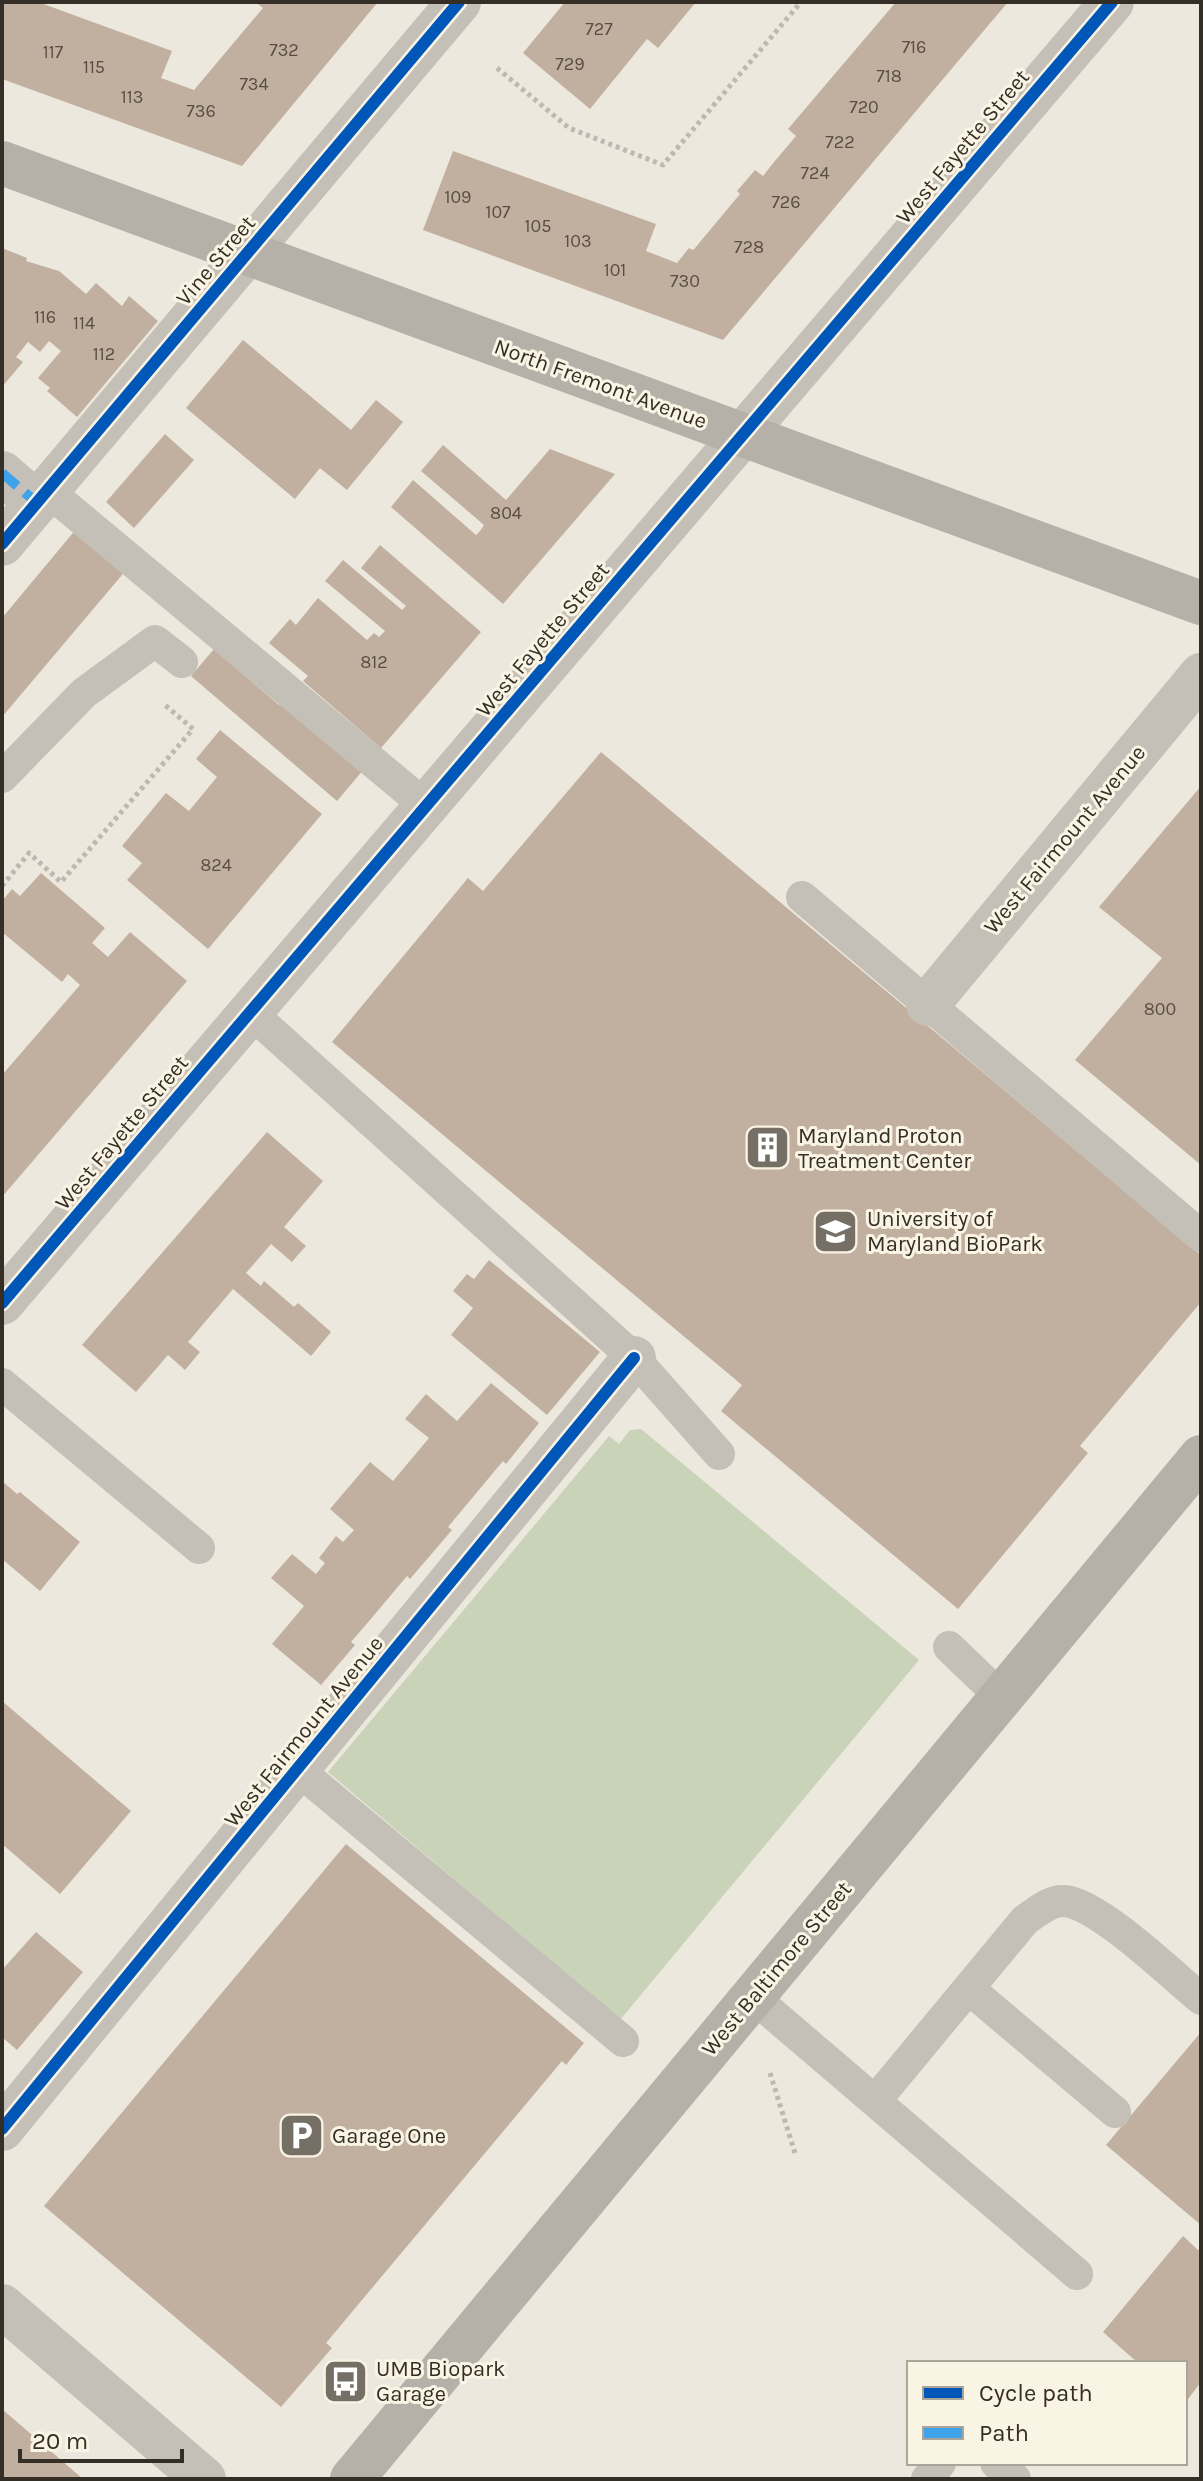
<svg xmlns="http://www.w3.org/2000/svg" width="1203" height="2481" viewBox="0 0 1203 2481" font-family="Karla,sans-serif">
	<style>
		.green { fill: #c8d3b8 }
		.building { fill: #c1b09f }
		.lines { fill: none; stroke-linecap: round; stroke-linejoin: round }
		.path { stroke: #bdb8b0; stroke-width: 5; stroke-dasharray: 4 4; stroke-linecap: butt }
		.service { stroke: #c5c0b7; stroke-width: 32 }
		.pedestrian { stroke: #c5c0b7; stroke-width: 44 }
		.minor { stroke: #c5c0b7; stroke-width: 44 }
		.tertiary { stroke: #c5c0b7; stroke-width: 44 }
		.secondary { stroke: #b5b0a8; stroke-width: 44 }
		.quiet { stroke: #3ea3eb; stroke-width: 10; stroke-dasharray: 20 10; stroke-linecap: butt }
		.cycleway-casing { stroke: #faf4e5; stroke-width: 17 }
		.cycleway { stroke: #0057b8; stroke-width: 12 }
		.labels { text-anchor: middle; stroke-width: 6; stroke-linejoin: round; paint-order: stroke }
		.number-label { font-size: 18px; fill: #584e44 }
		.street-label { font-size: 22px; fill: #352e26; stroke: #faf4e5 }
		.poi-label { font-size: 22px; fill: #352e26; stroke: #faf4e5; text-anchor: start }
	</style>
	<rect width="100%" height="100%" fill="#ece8de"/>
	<path class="green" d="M641,1429l278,231 -299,360 -292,-248 281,-336 10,8 11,-14z"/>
	<path class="building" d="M2,2h36l134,49 -11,27 33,12 69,-82 -8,-6h123l-136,164 -240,-87z
		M565,2h131l-38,46 -11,-9 -57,70 -67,-56z
		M896,2h112l-285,338 -300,-110 30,-79 203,73 -10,27 31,12 12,-15 4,2 2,-2 45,-54 -3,-3 18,-21 8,6 11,-14 22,-26 -8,-7z
		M2,248l25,10 -1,3 33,10 27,23 10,-11 26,23 7,-10 29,25 -81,96 -30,-26 3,-3 -12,-10 23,-27 -12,-10 -9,11 -12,-10 -12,15 7,5 -21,25z
		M243,340l108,90 25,-30 27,22 -56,68 -27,-22 -25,31 -109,-91z
		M165,434l29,26 -60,68 -28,-26z
		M443,445l63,55 44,-51 65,25 -112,130 -112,-97 22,-27 63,55 4,-4 4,-6 -63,-54z
		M77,528l50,41 -125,148v-99z
		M380,545l101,87 -100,116 -78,-67 5,-5 -39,-33 21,-24 6,6 22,-27 49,42 7,-7 5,4 6,-6 -60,-50 18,-21 59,50 4,-4 -45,-38z
		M214,649l65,56 4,-5 81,69 -27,32 -146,-125z
		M220,730l102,84 -114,135 -81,-69 15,-17 -20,-17 44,-53 23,18 28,-34 -21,-18z
		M601,752l600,503v47l-121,144 8,7 -130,156 -237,-198 21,-26 -410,-343 136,-164 15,13z
		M1201,786v379l-126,-105 87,-102 -63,-51z
		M41,873l64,55 -13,15 16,14 22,-25 57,49 -185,216v-122l78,-90 -12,-11 -6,8 -60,-50v-31l10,-12 8,7z
		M267,1132l56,49 -39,46 22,19 -9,10 -5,6 -21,-18 -25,29 15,13 3,-5 30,26 4,-4 33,29 -20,24 -78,-67 -45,53 12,10 -15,18 -17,-15 -32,37 -54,-47z
		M489,1260l111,92 -53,63 -96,-80 22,-27 -20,-17 14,-17 7,5z
		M491,1383l48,40 -33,41 -3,-3 -55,66 4,3 -42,49 -3,-3 -37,44 -19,22 4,3 -34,40 -49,-41 32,-38 -33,-28 21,-24 24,20 9,-11 -6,-5 17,-22 7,6 11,-12 -24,-21 40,-47 23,19 36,-43 -24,-19 21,-25 31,27z
		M2,1481l15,13 3,-2 60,50 -40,49 -38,-32z
		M2,1701l129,110 -71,83 -58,-50z
		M346,1844l238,199 -18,22 -4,-4 -236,282 6,5 -51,59 -237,-201z
		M36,1932l47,40 -66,78 -15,-13v-67z
		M1201,2032v193l-95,-80z
		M1183,2236l15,14 3,-3v135l-16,21v-40h-47l-35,-31z
		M2,2409l81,70h-81z"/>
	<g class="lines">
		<path class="path" d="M497,68l72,60 94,37 138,-163
			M2,886l27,-33 32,29 132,-153 -28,-24
			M770,2073l25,80"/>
		<path class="service" d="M48,491l378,315
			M2,777l82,-84 71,-52 27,21
			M802,897l399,339
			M250,1012l384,346 85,96
			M2,1384l197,164
			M949,1647l52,50
			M297,1769l326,272
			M969,1989l146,123
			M753,1997l324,277
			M875,2101l150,-181c12,-8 25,-20 39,-19 34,2 109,75 137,98
			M996,2463l19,16
			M927,2479l13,-16"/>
		<path class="pedestrian" d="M2,473l35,30"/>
		<path class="minor" d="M2,544l457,-542
			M928,1004l273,-329
			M2,2129l632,-771
			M2,2306l202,173"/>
		<path class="tertiary" d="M2,1303l1110,-1301"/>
		<path class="secondary" d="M2,163l1199,440
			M352,2479l849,-1022"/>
		<path class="quiet" d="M2,473l35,30"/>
		<defs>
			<path id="cycleway" d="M2,544l457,-542
				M2,1303l1110,-1301
				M2,2129l632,-771"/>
		</defs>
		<use href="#cycleway" class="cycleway-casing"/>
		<use href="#cycleway" class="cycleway"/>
	</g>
	<defs>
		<symbol id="building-square" viewBox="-11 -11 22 22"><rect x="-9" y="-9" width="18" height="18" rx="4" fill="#756f66" stroke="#faf4e5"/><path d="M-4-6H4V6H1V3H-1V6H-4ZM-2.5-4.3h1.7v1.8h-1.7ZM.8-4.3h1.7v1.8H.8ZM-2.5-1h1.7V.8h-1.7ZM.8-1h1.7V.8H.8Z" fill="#fff"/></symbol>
		<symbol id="university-square" viewBox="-11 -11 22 22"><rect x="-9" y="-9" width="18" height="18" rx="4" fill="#756f66" stroke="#faf4e5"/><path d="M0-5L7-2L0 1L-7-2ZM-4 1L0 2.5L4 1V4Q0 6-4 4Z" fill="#fff"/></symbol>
		<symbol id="parking-square" viewBox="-11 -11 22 22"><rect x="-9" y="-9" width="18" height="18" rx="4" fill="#756f66" stroke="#faf4e5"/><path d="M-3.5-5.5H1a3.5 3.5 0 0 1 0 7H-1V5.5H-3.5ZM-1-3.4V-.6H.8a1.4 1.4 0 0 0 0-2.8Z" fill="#fff"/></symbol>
		<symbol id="bus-square" viewBox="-11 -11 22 22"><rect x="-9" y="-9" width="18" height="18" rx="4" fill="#756f66" stroke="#faf4e5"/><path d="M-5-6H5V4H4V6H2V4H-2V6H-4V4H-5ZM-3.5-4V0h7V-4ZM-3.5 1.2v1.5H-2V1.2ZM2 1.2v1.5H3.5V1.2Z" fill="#fff"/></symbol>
	</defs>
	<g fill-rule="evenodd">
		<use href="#building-square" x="742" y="1122" width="51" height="51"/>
		<use href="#university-square" x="810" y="1206" width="51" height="51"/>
		<use href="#parking-square" x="276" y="2110" width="51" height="51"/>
		<use href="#bus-square" x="320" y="2356" width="51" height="51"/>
	</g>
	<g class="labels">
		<g class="number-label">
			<text x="599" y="35">727</text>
			<text x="914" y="53">716</text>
			<text x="284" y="56">732</text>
			<text x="53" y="58">117</text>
			<text x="570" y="70">729</text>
			<text x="94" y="73">115</text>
			<text x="889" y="82">718</text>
			<text x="254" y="90">734</text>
			<text x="132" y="103">113</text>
			<text x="864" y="113">720</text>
			<text x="201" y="117">736</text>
			<text x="840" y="148">722</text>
			<text x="815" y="179">724</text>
			<text x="458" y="203">109</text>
			<text x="786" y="208">726</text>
			<text x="498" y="218">107</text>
			<text x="538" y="232">105</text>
			<text x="578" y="247">103</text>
			<text x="749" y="253">728</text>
			<text x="615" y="276">101</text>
			<text x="685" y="287">730</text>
			<text x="45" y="323">116</text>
			<text x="84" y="329">114</text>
			<text x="104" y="360">112</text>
			<text x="506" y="519">804</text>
			<text x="374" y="668">812</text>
			<text x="216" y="871">824</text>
			<text x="1160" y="1015">800</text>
		</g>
		<g class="street-label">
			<text transform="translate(962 146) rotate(-50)" y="8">West Fayette Street</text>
			<text transform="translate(215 260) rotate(-50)" y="8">Vine Street</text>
			<text transform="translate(601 383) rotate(20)" y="8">North Fremont Avenue</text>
			<text transform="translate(542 639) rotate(-50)" y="8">West Fayette Street</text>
			<text transform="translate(1064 839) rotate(-50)" y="8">West Fairmount Avenue</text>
			<text transform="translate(121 1132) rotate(-50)" y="8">West Fayette Street</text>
			<text transform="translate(303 1731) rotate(-51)" y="8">West Fairmount Avenue</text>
			<text transform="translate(776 1968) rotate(-50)" y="8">West Baltimore Street</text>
		</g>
		<g class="poi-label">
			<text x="798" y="1143">Maryland Proton<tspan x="798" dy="25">Treatment Center</tspan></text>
			<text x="867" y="1226">University of<tspan x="867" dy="25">Maryland BioPark</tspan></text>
			<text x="332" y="2143">Garage One</text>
			<text x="376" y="2376">UMB Biopark<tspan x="376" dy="25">Garage</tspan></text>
		</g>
	</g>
	<rect width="1203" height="2481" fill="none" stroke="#352e26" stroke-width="8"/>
	<rect x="907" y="2361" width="280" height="104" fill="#faf4e5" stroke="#aba599" stroke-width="2"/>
	<rect x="923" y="2387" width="40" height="12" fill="#0057b8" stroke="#aba599" stroke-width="2"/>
	<text x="979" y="2401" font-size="24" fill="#352e26">Cycle path</text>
	<rect x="923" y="2427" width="40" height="12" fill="#3ea3eb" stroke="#aba599" stroke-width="2"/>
	<text x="979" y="2441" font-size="24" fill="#352e26">Path</text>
	<path d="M20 2449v12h162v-12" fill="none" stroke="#352e26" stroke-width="4"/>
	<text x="32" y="2449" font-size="24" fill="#352e26" stroke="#faf4e5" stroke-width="6" paint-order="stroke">20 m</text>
</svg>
